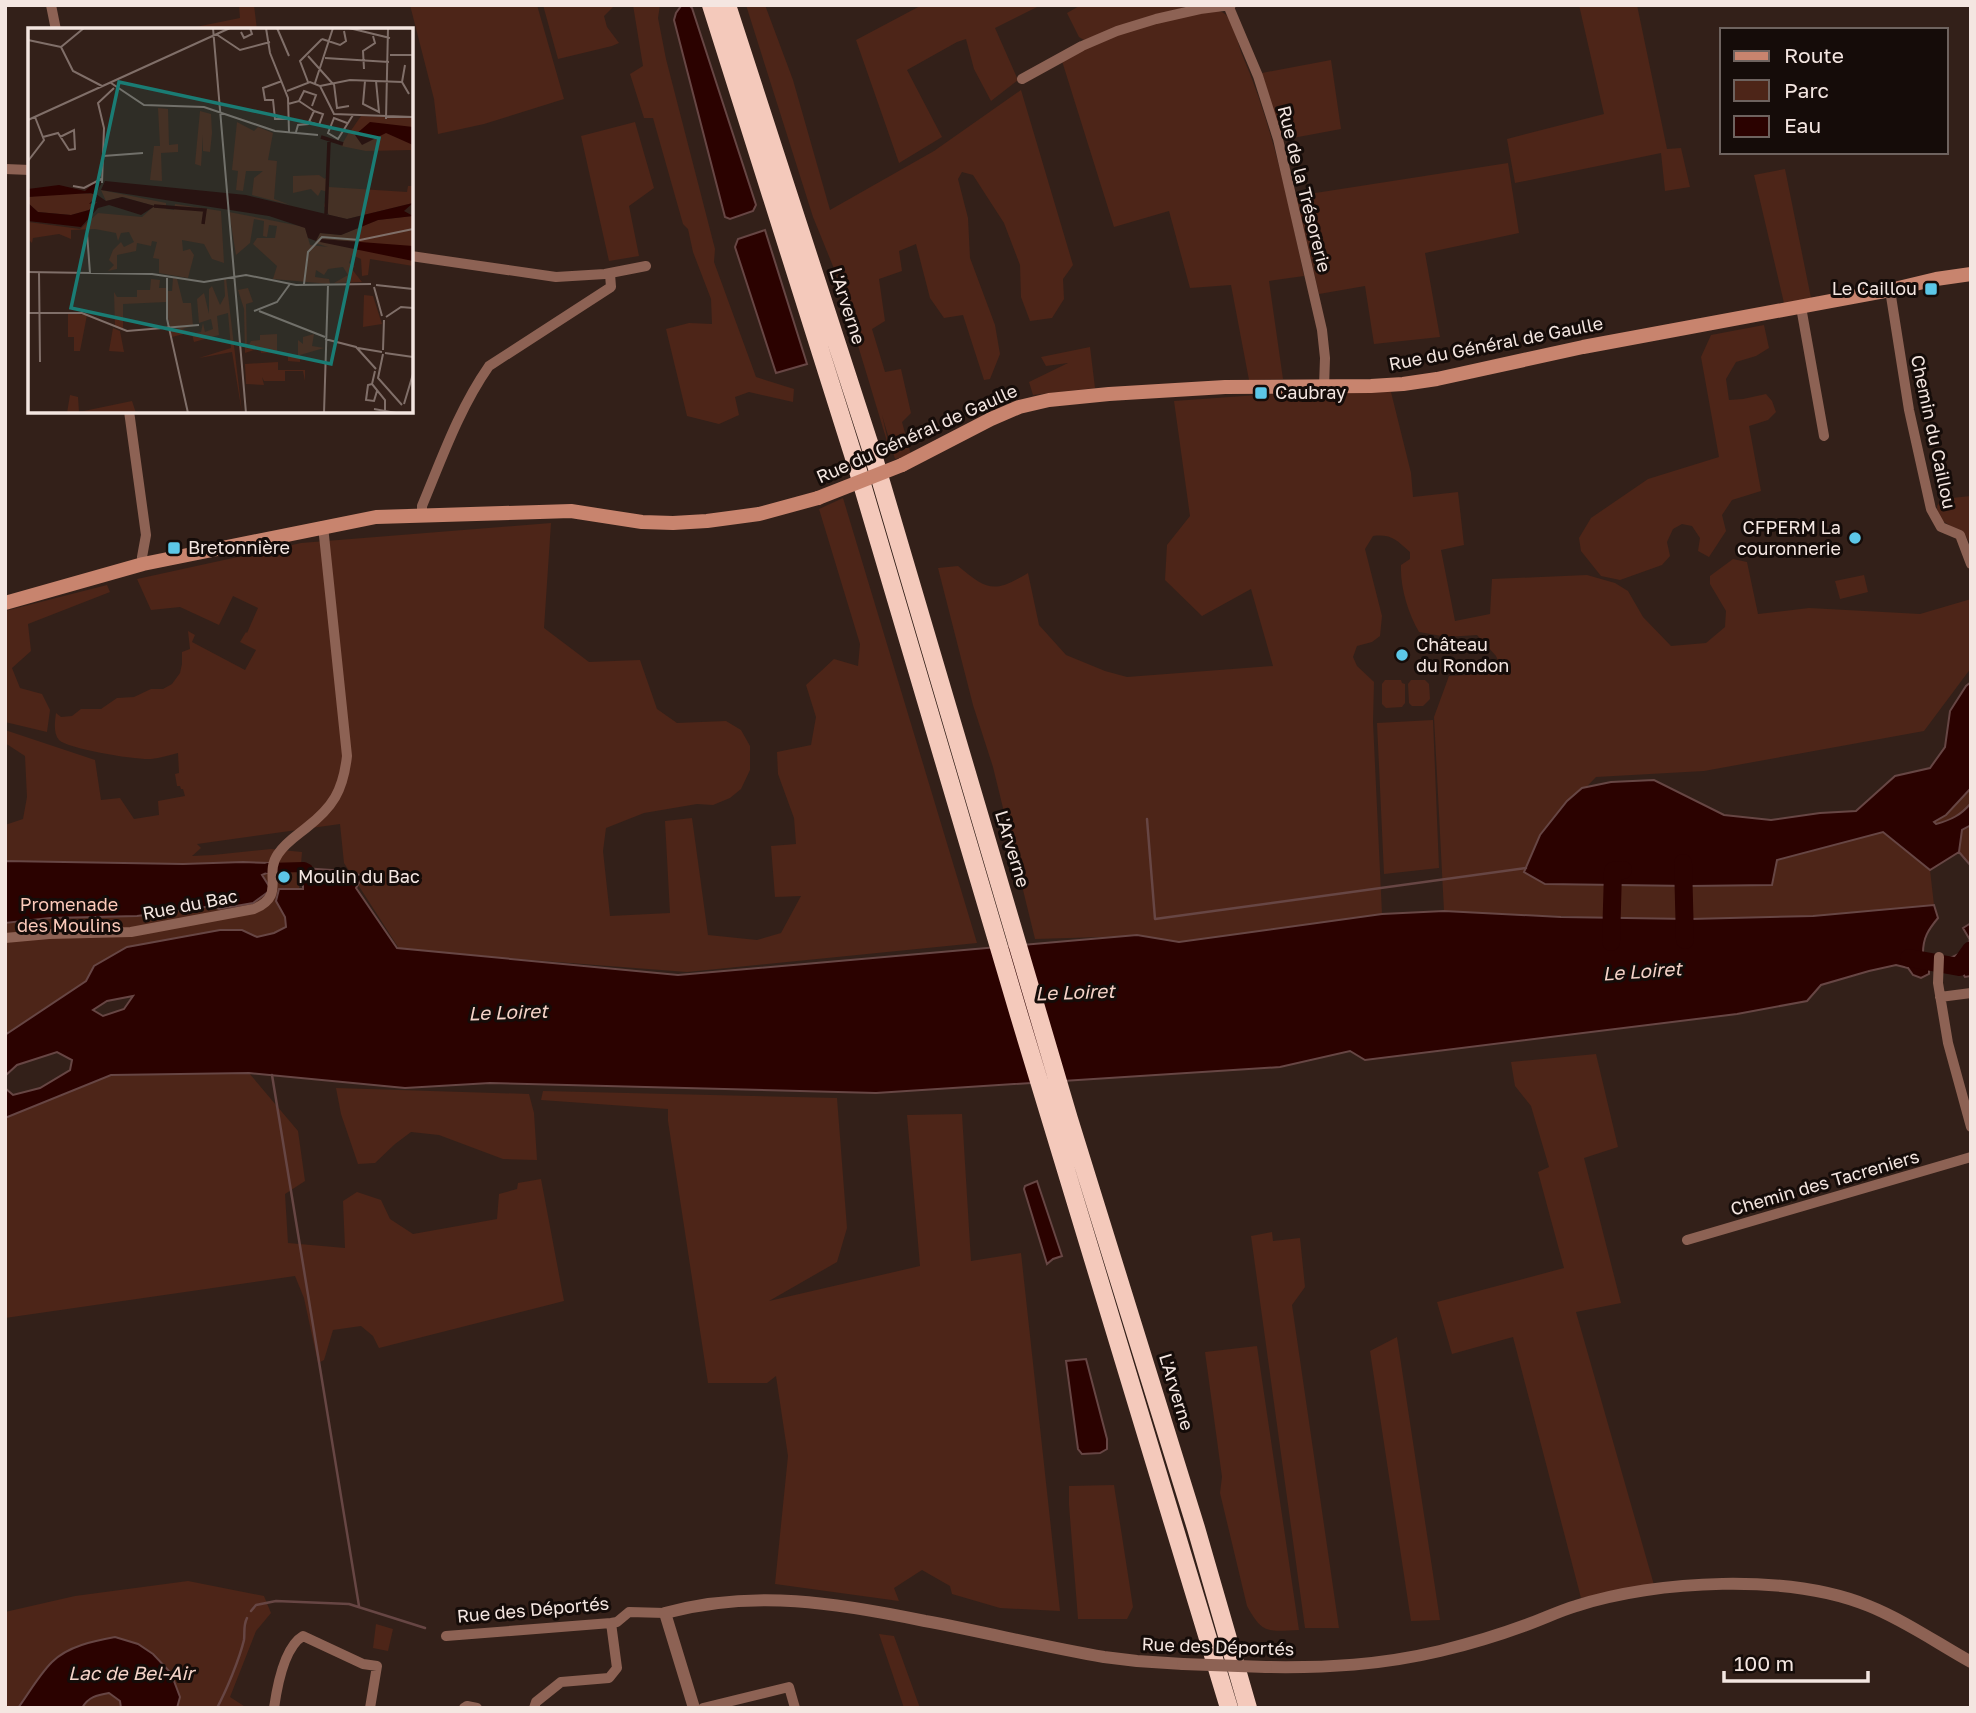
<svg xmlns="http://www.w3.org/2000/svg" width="1976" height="1713" viewBox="0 0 1976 1713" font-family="'Golos Text',sans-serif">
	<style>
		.green { fill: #4d2518 }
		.water { fill: #2b0200; stroke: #674644; stroke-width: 2; fill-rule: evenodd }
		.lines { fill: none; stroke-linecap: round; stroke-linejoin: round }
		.stream { stroke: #674644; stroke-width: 2.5 }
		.canal { stroke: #2b0200; stroke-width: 10 }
		.river { stroke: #2b0200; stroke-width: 18 }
		.minor { stroke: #8d6254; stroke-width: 10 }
		.tertiary { stroke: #8d6254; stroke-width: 12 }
		.secondary { stroke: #c8846e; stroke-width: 14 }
		.motorway { stroke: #f4c9bb; stroke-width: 18 }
		.tertiary-bridge { stroke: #8d6254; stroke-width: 12 }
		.secondary-bridge { stroke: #c8846e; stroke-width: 14 }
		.poi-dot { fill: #5cc7e7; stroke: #150c09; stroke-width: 2.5 }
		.labels { text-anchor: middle; stroke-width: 6; stroke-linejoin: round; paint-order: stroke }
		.street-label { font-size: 18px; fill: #f4e6e1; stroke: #150c09 }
		.poi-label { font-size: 18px; fill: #f4e6e1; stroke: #150c09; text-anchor: start }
		.park-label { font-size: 18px; fill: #fccaba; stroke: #150c09 }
		.water-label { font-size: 19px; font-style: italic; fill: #f5d3c8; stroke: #150c09 }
		.inset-river { fill: none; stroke: #2b0200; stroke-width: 3.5 }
		.inset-road { fill: none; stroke: #806f69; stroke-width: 2 }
		.view { fill: #1a7c74; fill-opacity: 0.15; stroke: #1a7c74; stroke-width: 3.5 }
		.inset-edge { fill: none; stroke: #f4e6e1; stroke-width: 3.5 }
	</style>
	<rect width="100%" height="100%" fill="#332019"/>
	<path class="green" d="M239,5h15l3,25h-76l59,-12z
		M410,5h127l27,94 -80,25 -46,10 -4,-35z
		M543,5h69l1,2 -9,9 3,11 12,16 -7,3 -54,13z
		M633,5h27l-2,13 8,41 49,190 -1,13 42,115 38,12 -1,13 -44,-10 -14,5 4,18 -20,9 -32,-8 -21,-87 23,-6 23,1 -1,-25 -18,-47 -5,-23 -5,-5 -30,-106h-9l-14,-44 13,-8z
		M746,5h19l28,75 37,130 104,-59 87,-61 52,175 -10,14 1,20 -12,19 -22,3 -9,-24 -1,-32 -16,-42 -31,-48 -11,-3 -4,7 10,39 2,40 25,67 5,29 -10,25 -6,1 -21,-65 -19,3 -14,-20 -14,-54 -17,7 3,20 -23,8 6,42 -13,8 13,43 16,-3 10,44 -9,9 9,33 -16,4 -13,-44 10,43 -55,-182 -24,-59z
		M922,5h119l-46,23 23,52 -27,21 -17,-32 -8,-30 -9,3 -50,28 35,67 -43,26 -43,-123z
		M1081,5h112l-56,15 -53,20 -5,-3 -12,-24z
		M1579,5h58l30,144 14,-1 9,39 -25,4 -4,-38 -146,30 -8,-44 97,-25z
		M1208,10c7,0 14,0 19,6 8,10 10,24 14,36 31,71 47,148 63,224l-35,5 14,98 -34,1 -18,-95 -41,3 -21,-77 -55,16 -52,-166c42,-28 96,-39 146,-51z
		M1331,60l10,69 -59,11 -20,-67z
		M635,122l19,66 -25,18 10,50 -30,5 -28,-125z
		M1508,163l11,70 -94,20 15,84 -66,7 -9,-58 -46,8 -23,-98z
		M1785,169l26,129 -27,5 -30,-128z
		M1764,325l5,23 -13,8 -20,6 -10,17 3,21 14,-1 23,-5 6,7 4,11 -8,8 -19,6 12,65 -29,9 -10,15 4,16 -17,26 -11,-6 2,-13 -8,-12 -10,-2 -9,5 -6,13 3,14 -8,9 -42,15 -19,-4 -20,-25 -2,-13 12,-20 57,-39 71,-22 -18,-100 10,-22z
		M1090,347l5,41 -62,7 -4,-13 39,-19 -22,3 -5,-9z
		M1391,392l20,81 2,24 45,-5 6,53 -23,5 14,71 35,-7 2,-35 95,-4 28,8 13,8 15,26 28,29 35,-3 19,-16 1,-16 -16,-27v-8l23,-17 14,3 11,52 51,-6 111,6 51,-15v69l-47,63 -220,40 -108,6 -56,58 -16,37 21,12 227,1 4,-24 107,-29 47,38 4,35c-41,4 -82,9 -122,11 -123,6 -246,1 -368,-5l-10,-194 15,-41 54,-3 -7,-17 -19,-21 -30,2 -28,-5c-11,-19 -19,-45 -18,-67l9,-6v-7c-14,-12 -18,-18 -37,-16l-8,13 17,67 -2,20 -8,6 -15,4 -4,11 4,9 17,16 -1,40 9,192 -203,28 -44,-6 -100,3 -42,-172 -20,-62 -35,-137 20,-2c30,25 36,27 70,7l11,52 27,30 39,16 22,6 146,-11 -22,-77 -49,27 -37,-36 2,-35 23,-29 -16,-115 112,-8z
		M1971,496v49l-6,-10 -27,-17 -1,-12 5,-7z
		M843,498l134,445 -290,29 -287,-22 -56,-87 -4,-39 -143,20 4,4 -9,8 21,-1 58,-6 31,3 -3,37 -14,28 1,10 -12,6 -17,4 -20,-8 -108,20 -45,33 -79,53v-210l18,-6 4,-22 -2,-41 -20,-13v-13l90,30 6,40 19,-2 14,21 25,-4 -1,-14 27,-5 -2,-7h-2l-1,-3h-3l-2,-12 4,-1 -1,-20c-9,2 -18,5 -27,6 -15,1 -83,-10 -92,-19 -6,-7 -4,-19 -3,-27l5,4 11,-1 9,-7h20l16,-11 17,-1 17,-8h12l9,-5 8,-11 2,-9v-12l8,-3 -2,-18 7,4 -3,7 53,28 11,-20 -16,-8 6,-10 1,1 11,-25 -25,-12 -14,29 -39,-18 -29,3 -14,-31 164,-36 250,-20 -7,105 45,34 51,-2 17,49 20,14 49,-2 15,9 9,16v24l-9,19 -11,9 -17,7 -16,-1 -53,9 -38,15 -3,23 7,65 60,-3 -5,-92 27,-3 16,117 49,5 24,-7 20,-37 -26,1 -4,-51 25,-2 -2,-26 -16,-44 -1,-22 34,-7 5,-28 -10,-32 28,-26 24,7 2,-22 -41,-135z
		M1864,575l4,17 -28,7 -5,-18z
		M107,585l3,7 -82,32 3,27 -19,17 8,20 22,6 8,16 -3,22 -42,-10v-111z
		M1385,680h16l1,3 3,1v19l-3,4 -16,1 -4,-4v-20z
		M1411,680h14l4,4 1,15 -7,7h-11l-3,-3 -1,-19z
		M1433,720l6,148 -55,6 -7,-151z
		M1971,788v15c-10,12 -20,17 -35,21l-3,-2 13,-8z
		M1971,825v41l-12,-14 3,-22z
		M1596,1054l22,93 -34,11 37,145 -45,9 78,273 -73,13 -68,-261 -61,17 -15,-52 127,-34 -26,-96 11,-5 -18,-61 -16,-20 -4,-24z
		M249,1073l49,58 7,50 -20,13 3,49 57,5 -2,-47 14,-9 24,8 9,19 23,15 84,-15 2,-25 18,-5 1,-6 23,-4 23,122 -185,47 -6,-12 -12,-10 -28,4 -9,30 -6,3 -14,-65 -9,-22 -290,42v-200l106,-43z
		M336,1088l193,6 5,19 3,47 -34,-1 -64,-24 -28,-3 -16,12 -20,19 -17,1 -17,-50z
		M543,1091l294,7 10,130 -10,34 -68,39 151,-35 -13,-151 55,-1 9,147 50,-8 39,358 -60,-3 -48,-14 -2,-8 -28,-16 -28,18 5,13 -124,-17 13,-128 -12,-80 -9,7h-59l-40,-262v-12l-127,-9z
		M1272,1232l1,9 27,-3 5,49 -13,18 47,323h-34l-54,-392z
		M1397,1337l43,283 -29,1 -41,-270z
		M1257,1346l42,284c-31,1 -36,5 -52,-24l-27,-113 2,-16 -17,-125z
		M1114,1485l19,122 -6,12h-49l-9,-114v-19z
		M188,1581l76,15 7,17 -15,18 -26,66 17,11h-242v-96l70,-16z
		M376,1624l17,5 -5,22 -15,-3z
		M879,1634l15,2 26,72h-16z"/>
	<path class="water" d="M689,5l3,3 64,197 -3,6 -23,8 -5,-2 -51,-197 2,-7 5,-7z
		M765,230l42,134 -31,9 -41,-126 3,-8z
		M1971,682v106l-25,27 -12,7 2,2c15,-4 25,-9 35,-21v22l-9,5 -3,22 12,14 -12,-14 -29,18 -47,-38 -106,28 -5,25 -83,1 -144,-2 -21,-12 16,-37 27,-34 15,-13 29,-6 43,-2 70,35 47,5 49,-7 36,-2 39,-35 35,-8 15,-21 5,-36 16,-25z
		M5,861l178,3 60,-2 27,1 -1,9 -7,3 7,11 -1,6 -15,11 -34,6 -7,-3 -75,10 -87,2 -45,5z
		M303,868l43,3 17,5 -7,12 41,60 281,27 459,-40 42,7 203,-28 62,-3 117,6 129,2 123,-3 121,-11 4,13c-10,12 -15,20 -15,35l8,5 -2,8v8l-8,4 -8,-3 -5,-7 -12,-3 -27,6 -48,14 -14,16 -70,13 -372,46 -15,-9 -70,16 -404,26 -386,-10 -85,5 -156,-15 -138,2 -106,43v-30l8,7 27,-7 30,-18 2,-10 -15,-8 -40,13 -12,11v-41l81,-54 8,-15 33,-19 93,-17h22l15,7 17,-4 12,-6 -1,-10 -9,-16 3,-12h24zM133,996l-9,13 -21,7 -10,-6 14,-9z
		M1971,923v53l-6,1 -6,-10 -9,3 -6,-9 19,-9 7,-12 -7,-12z
		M1037,1181l25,75 -9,3 -6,5 -23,-75 1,-3z
		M1086,1359l21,80v10l-7,4 -18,1 -4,-5 -12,-88z
		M115,1637l23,7 15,10 18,19 9,24 -3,11h-56l-1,-7 -11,-8c-12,2 -21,4 -27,15h-64c11,-15 21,-33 34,-46 16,-16 42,-21 63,-25z"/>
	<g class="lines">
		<path class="stream" d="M1147,819l8,100 371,-51
			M272,1075l87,531
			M251,1611l5,-6 20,-4 73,3 76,24
			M217,1708c10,-19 22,-48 27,-68 1,-8 -1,-14 3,-22"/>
		<path class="canal" d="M268,868l36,-1 4,2"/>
		<path class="river" d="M1683,863l2,77
			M1611,942l2,-71 10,-1
			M1909,958l50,9 12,-17"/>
		<path class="minor" d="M51,5l5,25
			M1228,5l30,71 20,63 44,191 3,28 -1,29
			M1022,79l60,-33 35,-15 39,-12 44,-10 31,-4
			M5,169l25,1
			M411,256l145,21 49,-3 41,-8
			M1890,290l19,120 22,99 10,18 19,8 11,29
			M1801,307l23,129
			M129,411l17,124 -4,22 1,7
			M422,514v-8c20,-48 37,-97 67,-140l122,-79 -1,-13
			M5,938l44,-4 82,-2 123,-23c33,-14 9,-34 24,-55 7,-11 18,-18 28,-26 27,-21 37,-37 41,-72l-24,-230
			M1939,957l-1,26 10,60 23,84
			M1940,997l31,-4
			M1687,1240l284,-83
			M446,1636l165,-13 6,-1 12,-10 36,1
			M274,1708c3,-21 10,-61 29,-72l60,28 14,2 -7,42
			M464,1708l3,-2 10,2
			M534,1708l2,-6 25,-20 48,-4 8,-10 -6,-45
			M703,1708l86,-21 6,21"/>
		<path class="tertiary" d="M1266,1667c61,1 115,-2 174,-16 29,-7 59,-16 86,-26 17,-6 33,-14 50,-19 80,-26 213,-33 293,0 35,14 68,37 102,56
			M694,1708l-29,-95c89,-24 173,-10 260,8 60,11 119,26 179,36l33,4 46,3"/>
		<path class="secondary" d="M902,465l89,-46 28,-12 30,-7 60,-6 116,-7 146,-1 32,-2 34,-5 146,-32 307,-57 46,-11 35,-5
			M5,603l138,-39 233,-47 195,-6 71,11 31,1 34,-2 52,-7 59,-16"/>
		<path class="motorway" d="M711,5l145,459 163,551 210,693
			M727,5l147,453 195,661 127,409 52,180"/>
		<path class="tertiary-bridge" d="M1183,1664l83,3"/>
		<path class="secondary-bridge" d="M818,498l84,-33"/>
	</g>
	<g class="poi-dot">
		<rect x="1924" y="282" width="14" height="14" rx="3.5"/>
		<rect x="1254" y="386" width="14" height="14" rx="3.5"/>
		<circle cx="1855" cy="538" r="7"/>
		<rect x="167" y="541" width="14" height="14" rx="3.5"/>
		<circle cx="1402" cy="655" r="7"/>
		<circle cx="284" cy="877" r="7"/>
	</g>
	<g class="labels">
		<g class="street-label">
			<text transform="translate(1304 189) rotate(76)" y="6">Rue de la Trésorerie</text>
			<text transform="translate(847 306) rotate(72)" y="6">L'Arverne</text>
			<text transform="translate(1496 344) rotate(-11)" y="6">Rue du Général de Gaulle</text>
			<text transform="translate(1933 432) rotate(78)" y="6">Chemin du Caillou</text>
			<text transform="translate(917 434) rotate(-24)" y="6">Rue du Général de Gaulle</text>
			<text transform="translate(1012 849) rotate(73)" y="6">L'Arverne</text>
			<text transform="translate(190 905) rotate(-11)" y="6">Rue du Bac</text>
			<text transform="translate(1825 1183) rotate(-16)" y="6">Chemin des Tacreniers</text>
			<text transform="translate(1176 1392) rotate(73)" y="6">L'Arverne</text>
			<text transform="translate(533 1610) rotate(-5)" y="6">Rue des Déportés</text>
			<text transform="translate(1218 1647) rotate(2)" y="6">Rue des Déportés</text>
		</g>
		<g class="poi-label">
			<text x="1917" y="295" text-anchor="end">Le Caillou</text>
			<text x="1275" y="399">Caubray</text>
			<text x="1841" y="534" text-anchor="end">CFPERM La<tspan x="1841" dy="21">couronnerie</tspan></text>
			<text x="188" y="554">Bretonnière</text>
			<text x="1416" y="651">Château<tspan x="1416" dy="21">du Rondon</tspan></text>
			<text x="298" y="883">Moulin du Bac</text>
		</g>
		<g class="park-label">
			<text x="69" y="911">Promenade<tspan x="69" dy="21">des Moulins</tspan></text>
		</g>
		<g class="water-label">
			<text transform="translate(1642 971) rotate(-4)" y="7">Le Loiret</text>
			<text transform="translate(1075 992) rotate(-2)" y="7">Le Loiret</text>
			<text transform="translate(508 1012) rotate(-2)" y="7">Le Loiret</text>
			<text x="131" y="1680">Lac de Bel-Air</text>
		</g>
	</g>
	<g transform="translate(28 28)">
		<rect width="385" height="385" fill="#332019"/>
		<path d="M130,80l10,1 1,36 9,-1v8l-17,1 1,28 -12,-1 4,-34h6zM172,83l11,3 1,19 -2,19 -7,-1v-16l-2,31 -6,-2zM333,88l52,2v48l-2,-16 -45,1 -25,-5 7,-12 -3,-4 5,2zM209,94l17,9 4,-4 15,6 -5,27 9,1 -3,38 16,6 -38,-10 2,-17 9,-7h-17l-3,20 -7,-1 2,-19 -6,-1zM291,147l6,4 3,-4 1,12 78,5 1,-6h5v17l-66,16 -18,-4 -5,-9 4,-14 -7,-2 -3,6 -7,-7 -18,4v-17zM73,162l65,13v6l8,1 1,-6 46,7 3,52 -12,-4 -8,-15 -22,-4 1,11 7,-2 4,6 -6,23 -29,-5v-14l-6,-1 4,-16 -5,-1 -1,5 -14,-3 -1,8 -19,4v14l-9,2 6,-6 -5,-5 4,-10 8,-8 3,5 10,-5 -5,-10 -8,1 -3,8 -2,-8 -21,-4 -24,1v9l-12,-5 -26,4 -1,5 -4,-4v-17l52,7 18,-16 44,4 12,-11 -31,-9 -17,4zM31,164l36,2 -3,10 7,-3 -10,9 -18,5 -33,-3 -10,-9v-6zM201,184l76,15 5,18 18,2 -13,-4 5,-10 21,2 37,-15 34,-4 1,50 -43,-7 -2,16 -6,1 -1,-17 -9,-4 -3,8 6,4 -4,1 11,14 -28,1 14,-8 -5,-8 -15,2 -4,6 -8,-5 -1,7 14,2 1,5 -57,-5 4,-13 -24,-22 4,-6h18l2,-12 -8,-1 -2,12 -4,-1 1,-15 -10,-2 -4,24 -14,12zM145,250l4,1 6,24h8l2,23 -11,3 9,3 -19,5 -2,-7 9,-1 -9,-2 -2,-9 -1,-27h5zM196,250h2l16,135 -10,-61 -33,6 32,-10 -3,-35 -11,3 2,19 -25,7 -2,-8 9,-2 2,-9 2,9 8,-3 -2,-10 -12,4 -2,-24 7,-6 5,21v-25l3,-3 8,19 5,-9zM123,251l9,1 -1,8h7v14l-43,2v26l-8,-3 -1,-35 3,5h20v-7h13zM220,260l5,14 -7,2 1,45 4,-8 9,-1v-5l17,-1v18l-16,1 -1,-5 -15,5 -1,-44 -6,-19zM336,267l9,1 9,28 -19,3zM40,285l19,2 -7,36h-6v-14h-6zM85,300l7,3 4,21 -15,-1zM286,306l-2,12 12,2 -24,7v7l-12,-1v-5h10v-16l5,4v-7zM250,334v8h27v11l-2,-10h-18v10h-21l-2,-4 2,8 -18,-1 -1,-20zM42,367l8,2 1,15 53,-11 4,12h-69z" fill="#4d2518"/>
		<path d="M342,94l43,5v18l-27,-12 -24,12 -7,-10zM69,152l5,2 -6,12 10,7 16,-4 33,9 -14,9 -32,-10 -11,3 -17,19 -53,-6v-18l10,9 33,3 18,-5 8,-8 -8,2 8,-8 -6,-3 -63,4v-8l31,-4 26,6zM77,153l141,14 101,24 66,-16 -9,8 9,5 -35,4 -37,15 -21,-2 -4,8 -8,-3 -3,-10 -36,-12 -168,-26zM293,211l92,7v15l-93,-19z" fill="#2b0200"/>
		<path class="inset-river" d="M293,109l22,7M126,178l51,4 -2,14M298,186l3,-72"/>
		<path class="inset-road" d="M185,0l33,385M238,0l4,25 18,45 1,34M249,0l12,28M321,0l41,10M213,4l3,6 8,-4 -2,-6M188,6l24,16 30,-8M294,11l18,6 6,-4 -2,-10M0,12l33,7M33,19l12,24 29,15M33,19l23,-19M362,27h23M280,28l25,28M297,30l64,4M377,37l-3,17 7,12M336,41l-1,-18 12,-8 -2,-7M254,53l-19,7 2,12h8l2,19h13M337,53l-2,23 16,8 -3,-31M280,54l-8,-21 22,-22M83,55l33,22 60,2 71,24 43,4M287,55l18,-55M306,56l3,24 12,-2M292,58l30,-6 52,2M259,63l23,-9 10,4 14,28 79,3M271,73l5,-10 12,4 -4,11M260,76l11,-3 15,10 -6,13 -10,1 -2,7M358,91l2,-91M0,92l202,-92M281,94l10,3 4,-11 -9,-3M319,95l-13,-5 -6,15 10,6 15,-24M15,109l15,-4 11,17 6,-1 -1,-19 -14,7M75,128l40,-3M0,133l16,-21 -9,-23M74,155l2,-55 -6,-25 16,-15M45,158l11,2 19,-10M59,205l3,40M0,244l124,2 52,8 42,-7 50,10 75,-1M11,244l1,90M139,248v43l21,94M276,256l4,-32 14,-15 38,3 53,-11M348,257l37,4M346,259l8,29M226,283l23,-9 13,-18M231,283l66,26M0,285h54l45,18 72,-6M358,289l15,-10 12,1M297,311l31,8 20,22M330,320l24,4M355,322l1,-30M357,325l28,4M355,326l-5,24 24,27M347,343l-3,13 13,16v10M344,356l-4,1 -2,15 8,1 3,-10M376,376l9,-30M346,381l22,4M296,385l4,-128"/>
		<path class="view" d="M91,54l260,56 -48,226 -260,-56z"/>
		<rect width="385" height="385" class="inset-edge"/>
	</g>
	<rect width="1976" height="1713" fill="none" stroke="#f4e6e1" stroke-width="14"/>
	<rect x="1720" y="28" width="228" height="126" fill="#150c09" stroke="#6e635f" stroke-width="2"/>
	<rect x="1734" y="51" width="35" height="10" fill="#c8846e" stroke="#6e635f" stroke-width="2"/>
	<text x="1784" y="63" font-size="21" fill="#f4e6e1">Route</text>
	<rect x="1734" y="80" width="35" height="21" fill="#4d2518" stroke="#6e635f" stroke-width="2"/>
	<text x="1784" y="98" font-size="21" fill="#f4e6e1">Parc</text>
	<rect x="1734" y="116" width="35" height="21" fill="#2b0200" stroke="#6e635f" stroke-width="2"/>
	<text x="1784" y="133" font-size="21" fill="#f4e6e1">Eau</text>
	<path d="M1724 1671v10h144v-10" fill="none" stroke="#f4e6e1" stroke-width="3.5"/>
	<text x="1734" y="1671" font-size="21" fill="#f4e6e1" stroke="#150c09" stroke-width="5" paint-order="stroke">100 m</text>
</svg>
